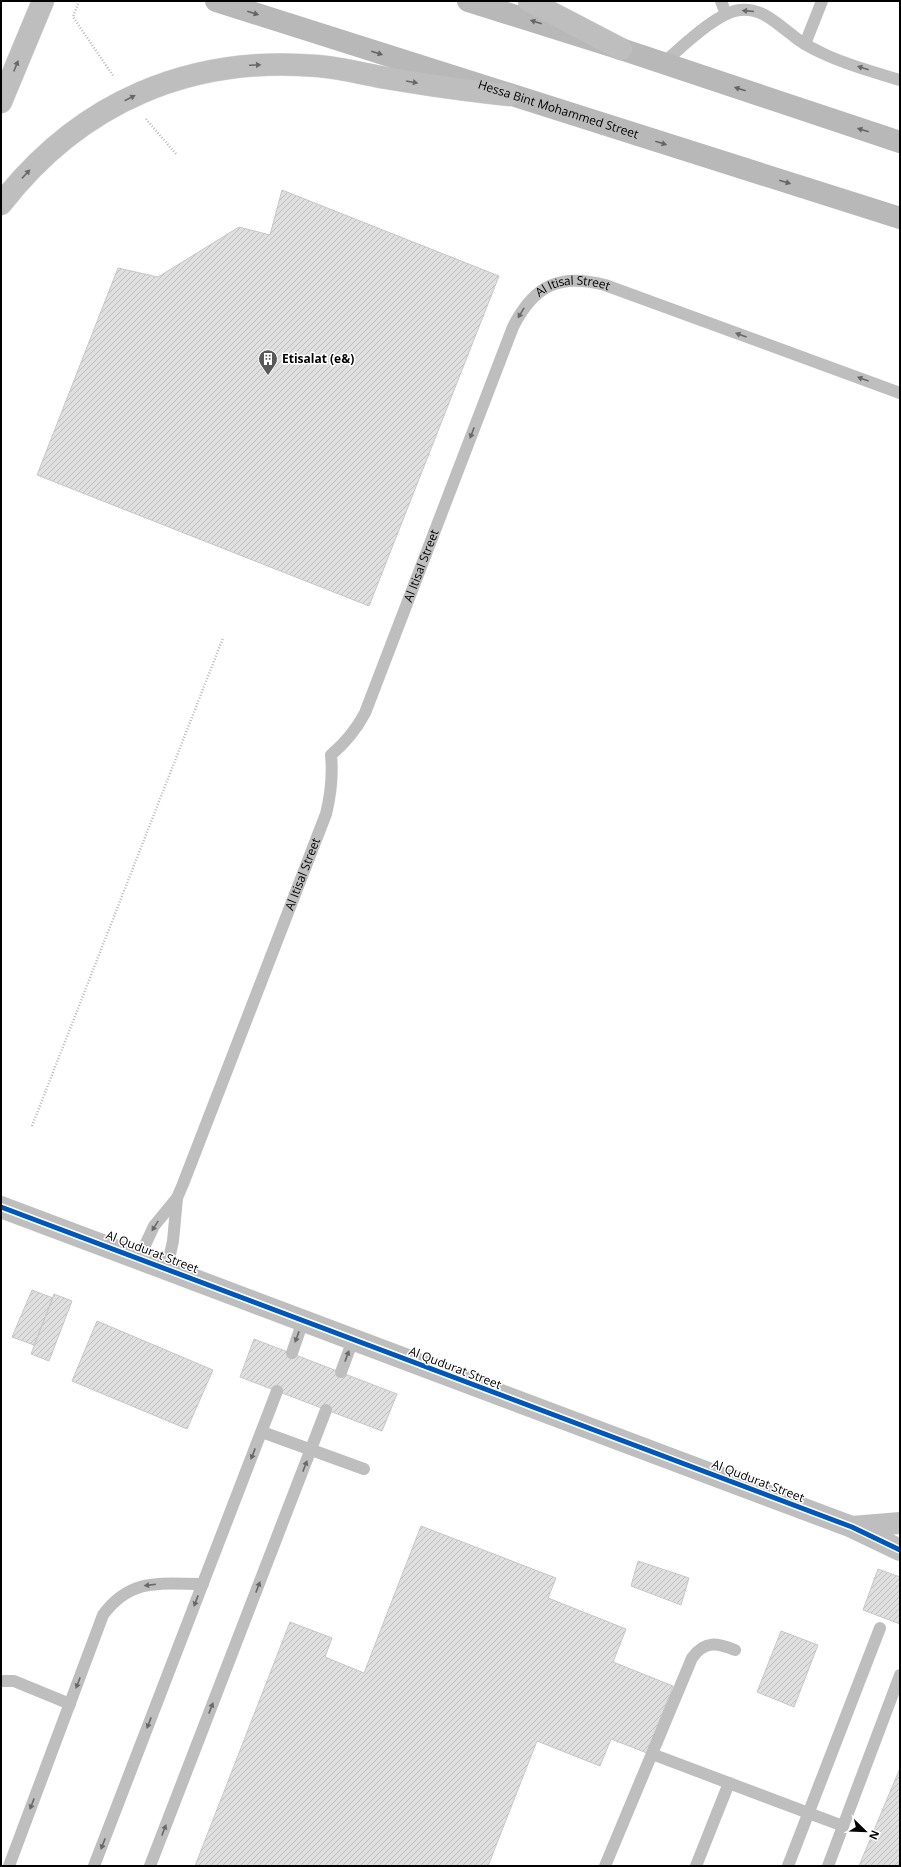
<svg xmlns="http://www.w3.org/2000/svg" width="901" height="1867" viewBox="0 0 901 1867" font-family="'Open Sans',sans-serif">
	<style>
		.building { fill: url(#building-hatch); stroke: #c7c7c7 }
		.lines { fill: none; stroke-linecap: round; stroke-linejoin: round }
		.primary-casing { stroke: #dbdbdb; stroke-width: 23 }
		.path { stroke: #b9b9b9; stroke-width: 2.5; stroke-dasharray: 1 2; stroke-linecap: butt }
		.lane { stroke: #bebebe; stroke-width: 12 }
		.street { stroke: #bebebe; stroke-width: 22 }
		.secondary { stroke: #b8b8b8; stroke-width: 22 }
		.primary { stroke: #bebebe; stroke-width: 22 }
		.cycleway-casing { stroke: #fff; stroke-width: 8 }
		.cycleway { stroke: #0057b8; stroke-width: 5 }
		.oneway { fill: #686868 }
		.oneway2 { fill: #656565 }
		.labels { text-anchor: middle; stroke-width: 3; stroke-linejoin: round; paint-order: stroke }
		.street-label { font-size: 12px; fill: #000; stroke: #fff }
		.poi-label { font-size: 12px; font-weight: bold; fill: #000; stroke: #fff; text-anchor: start }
	</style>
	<defs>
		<pattern id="building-hatch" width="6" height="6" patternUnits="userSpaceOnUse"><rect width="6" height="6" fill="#dfdfdf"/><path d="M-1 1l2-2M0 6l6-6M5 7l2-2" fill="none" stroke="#bebebe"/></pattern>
	</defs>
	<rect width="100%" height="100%" fill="#fff"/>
	<path class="building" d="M282,190l217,86 -130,330 -332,-131 81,-207 40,9 81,-50 31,8z
		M32,1290l21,8 -19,47 -22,-8z
		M54,1294l18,7 -23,60 -18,-7z
		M97,1321l116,49 -26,59 -115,-48z
		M254,1339l143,55 -15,37 -142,-54z
		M421,1526l135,52 -8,20 78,31 -13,33 60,24 -26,67 -36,-14 -11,27 -63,-25 -49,125h-293l95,-244 42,16 -7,19 39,16z
		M638,1561l51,17 -8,27 -50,-19z
		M878,1569l22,8v47l-37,-14z
		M781,1631l37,14 -24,62 -37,-15z
		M900,1768v93l-2,5h-39z"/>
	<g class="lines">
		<defs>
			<path id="primary" d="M529,1l92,48
				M1,102l42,-101
				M1,204c79,-102 189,-149 317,-138 23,2 46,8 68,12 41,7 82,13 123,17"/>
		</defs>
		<use href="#primary" class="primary-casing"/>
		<path class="path" d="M79,1l-6,16 41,60
			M146,119l30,35
			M32,1126l191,-488"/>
		<g class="lane">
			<path d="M721,1l5,13"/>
			<path d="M805,44l17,-43"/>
			<path d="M663,63c18,-15 54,-51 77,-53 22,-2 35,12 51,24 9,8 20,14 31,19 24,12 52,19 78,27"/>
			<path id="s1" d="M139,1258l15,-32 23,-28 6,-14 143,-370c5,-20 7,-38 5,-59 14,-12 25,-25 34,-42l148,-386c21,-42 47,-54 92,-42l295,108"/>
			<path d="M167,1268l6,-27 4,-43"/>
			<path d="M292,1353l11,-32"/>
			<path d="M341,1372l12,-32"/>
			<path d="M262,1432l102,37"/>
			<path d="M1,1681h13l56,23"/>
			<path d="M652,1754l191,72"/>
			<path d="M9,1866l94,-251c28,-38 58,-31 100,-31"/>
			<path d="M94,1866l183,-475"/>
			<path d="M150,1866l176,-456"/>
			<path d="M605,1866l87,-208c13,-18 25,-15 43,-8"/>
			<path d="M696,1866l33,-83"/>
			<path d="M788,1866l92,-238"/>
			<path d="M828,1866l72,-191"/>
		</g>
		<path class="street" d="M1,1207l851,320 48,23
			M852,1527l48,-4"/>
		<g class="secondary">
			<path id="s2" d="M216,1l684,217"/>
			<path d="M468,1l153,48 279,93"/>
		</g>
		<use href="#primary" class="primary"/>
		<defs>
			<path id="cycleway" d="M1,1207l851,320 48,23"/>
		</defs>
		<use href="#cycleway" class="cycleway-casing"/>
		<use href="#cycleway" class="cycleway"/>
	</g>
	<defs><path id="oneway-solid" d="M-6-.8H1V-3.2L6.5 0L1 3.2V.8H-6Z"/></defs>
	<g class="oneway">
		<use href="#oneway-solid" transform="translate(748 11) rotate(-175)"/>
		<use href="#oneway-solid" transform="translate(255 65) rotate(-2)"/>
		<use href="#oneway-solid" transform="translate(16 66) rotate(-68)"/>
		<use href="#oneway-solid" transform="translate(863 68) rotate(-162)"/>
		<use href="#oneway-solid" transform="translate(412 82) rotate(10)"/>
		<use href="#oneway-solid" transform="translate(130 98) rotate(-27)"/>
		<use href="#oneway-solid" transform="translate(26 174) rotate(-47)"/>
		<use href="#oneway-solid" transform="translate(521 313) rotate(121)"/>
		<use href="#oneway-solid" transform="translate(741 335) rotate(-160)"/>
		<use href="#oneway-solid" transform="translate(863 379) rotate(-160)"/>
		<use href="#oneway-solid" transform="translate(472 433) rotate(111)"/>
		<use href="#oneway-solid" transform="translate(155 1226) rotate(122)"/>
		<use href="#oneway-solid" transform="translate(297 1337) rotate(110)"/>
		<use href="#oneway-solid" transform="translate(347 1356) rotate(-70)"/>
		<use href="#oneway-solid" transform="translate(253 1454) rotate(111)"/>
		<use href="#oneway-solid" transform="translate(305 1466) rotate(-69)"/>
		<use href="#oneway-solid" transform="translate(150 1585) rotate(173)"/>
		<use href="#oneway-solid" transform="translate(258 1587) rotate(-69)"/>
		<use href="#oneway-solid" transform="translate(196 1601) rotate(111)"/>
		<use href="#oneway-solid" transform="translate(78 1683) rotate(111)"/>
		<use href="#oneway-solid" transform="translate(211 1708) rotate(-69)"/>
		<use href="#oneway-solid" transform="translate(149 1723) rotate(111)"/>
		<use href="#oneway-solid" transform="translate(32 1804) rotate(111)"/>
		<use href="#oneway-solid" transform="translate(164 1830) rotate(-69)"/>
		<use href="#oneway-solid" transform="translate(103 1844) rotate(111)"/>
	</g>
	<g class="oneway2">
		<use href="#oneway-solid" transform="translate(253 13) rotate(18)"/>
		<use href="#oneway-solid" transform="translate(536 22) rotate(-162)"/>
		<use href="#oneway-solid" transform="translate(377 53) rotate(18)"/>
		<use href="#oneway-solid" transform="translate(740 89) rotate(-162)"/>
		<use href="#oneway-solid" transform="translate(863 130) rotate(-162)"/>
		<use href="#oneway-solid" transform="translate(661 143) rotate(17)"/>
		<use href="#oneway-solid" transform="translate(785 182) rotate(17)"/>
	</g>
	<defs>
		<symbol id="building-pin" viewBox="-11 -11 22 30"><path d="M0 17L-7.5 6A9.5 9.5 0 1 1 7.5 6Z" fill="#595959" stroke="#fff"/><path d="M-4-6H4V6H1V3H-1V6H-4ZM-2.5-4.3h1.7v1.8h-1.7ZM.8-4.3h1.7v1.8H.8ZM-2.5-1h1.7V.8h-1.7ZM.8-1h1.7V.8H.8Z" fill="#fff"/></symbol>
	</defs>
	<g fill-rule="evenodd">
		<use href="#building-pin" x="257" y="348" width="22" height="30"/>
	</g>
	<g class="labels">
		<g class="street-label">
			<text dy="4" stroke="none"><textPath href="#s2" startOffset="359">Hessa Bint Mohammed Street</textPath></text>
			<text dy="4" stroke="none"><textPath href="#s1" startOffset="1090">Al Itisal Street</textPath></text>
			<text dy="4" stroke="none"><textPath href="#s1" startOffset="755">Al Itisal Street</textPath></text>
			<text dy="4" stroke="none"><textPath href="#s1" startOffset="419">Al Itisal Street</textPath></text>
			<text transform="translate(152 1252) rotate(21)" y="4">Al Qudurat Street</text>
			<text transform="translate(455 1368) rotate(21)" y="4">Al Qudurat Street</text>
			<text transform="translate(758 1481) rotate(21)" y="4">Al Qudurat Street</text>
		</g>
		<g class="poi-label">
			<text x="282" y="363">Etisalat (e&amp;)</text>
		</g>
	</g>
	<rect width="901" height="1867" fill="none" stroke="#000000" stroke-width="4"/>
	<g transform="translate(865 1831) rotate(113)" stroke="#ffffff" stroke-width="3" paint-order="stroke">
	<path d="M0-3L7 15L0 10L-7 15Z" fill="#000000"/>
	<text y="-6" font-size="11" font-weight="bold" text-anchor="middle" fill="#000000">N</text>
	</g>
</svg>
